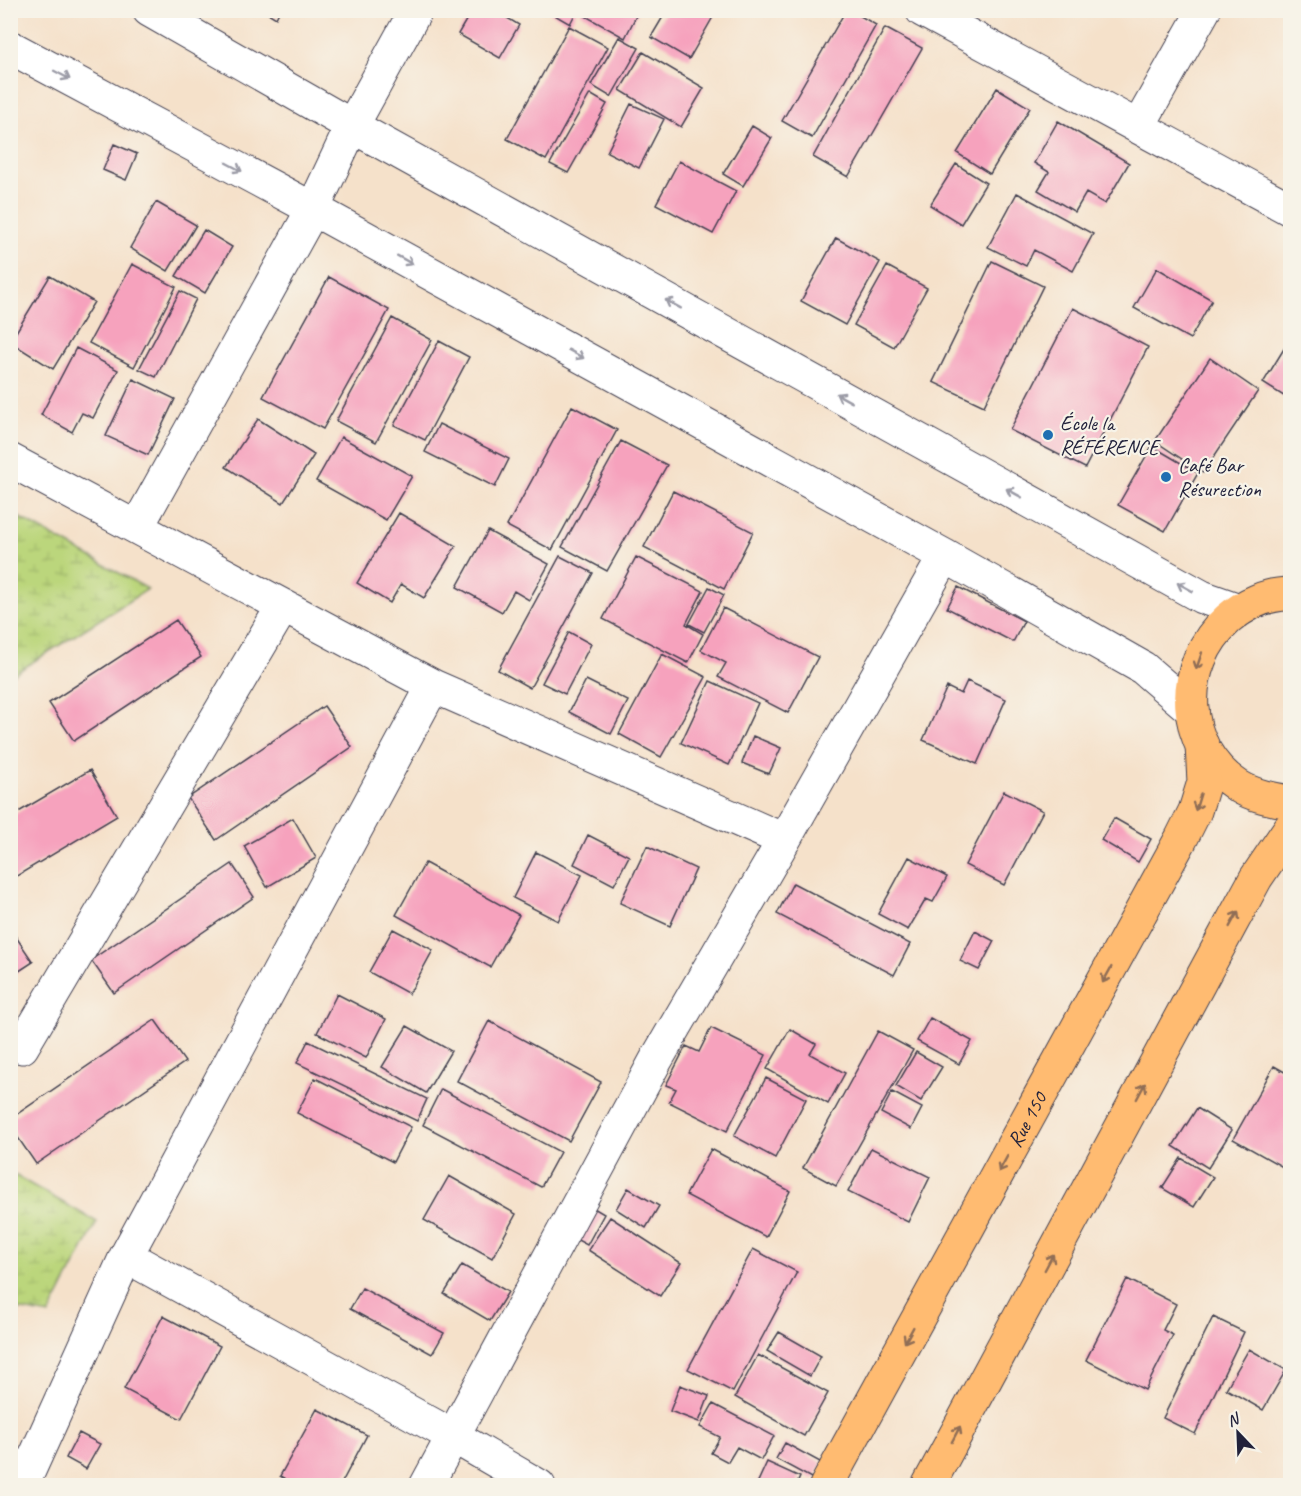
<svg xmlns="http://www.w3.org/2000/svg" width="1301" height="1496" viewBox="0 0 1301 1496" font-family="Caveat,sans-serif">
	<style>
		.wetland { fill: url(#wetland-marsh); stroke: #6e7c5c; stroke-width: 1.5 }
		.building { fill: #f6a2bd }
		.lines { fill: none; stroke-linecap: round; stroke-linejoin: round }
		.minor-casing { stroke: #423f50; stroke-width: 35 }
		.major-casing { stroke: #423f50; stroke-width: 35 }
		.minor { stroke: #fff; stroke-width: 33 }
		.major { stroke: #ffbb71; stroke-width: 33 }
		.oneway { stroke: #9c9ca7 }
		.oneway2 { stroke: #906e56 }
		.poi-dot { fill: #1f6fb2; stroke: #f7f3e8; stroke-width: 2 }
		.labels { text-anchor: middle; stroke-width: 4.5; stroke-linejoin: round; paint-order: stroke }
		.poi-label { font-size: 21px; fill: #22223b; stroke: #f7f3e8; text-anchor: start }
		.street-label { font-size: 21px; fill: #22223b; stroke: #f7f3e8 }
	</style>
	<defs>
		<pattern id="wetland-marsh" width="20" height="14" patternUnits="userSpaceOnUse" patternTransform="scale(1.5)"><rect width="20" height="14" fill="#bbd67c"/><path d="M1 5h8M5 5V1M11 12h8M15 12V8" fill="none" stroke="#a0b76c"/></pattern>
	</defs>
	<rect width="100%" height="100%" fill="#f7f3e8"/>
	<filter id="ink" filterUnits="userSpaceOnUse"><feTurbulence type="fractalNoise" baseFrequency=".0167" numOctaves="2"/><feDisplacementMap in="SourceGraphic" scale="12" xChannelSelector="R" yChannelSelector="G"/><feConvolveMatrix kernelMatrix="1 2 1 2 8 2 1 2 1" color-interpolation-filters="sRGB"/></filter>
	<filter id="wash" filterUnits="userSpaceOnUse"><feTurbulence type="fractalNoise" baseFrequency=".008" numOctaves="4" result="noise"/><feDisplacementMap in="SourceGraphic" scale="24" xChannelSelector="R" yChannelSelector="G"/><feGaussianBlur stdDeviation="1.35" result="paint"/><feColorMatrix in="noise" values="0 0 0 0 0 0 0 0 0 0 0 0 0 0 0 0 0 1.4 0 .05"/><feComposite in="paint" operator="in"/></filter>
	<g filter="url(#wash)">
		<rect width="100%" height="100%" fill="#f5e1ca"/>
		<path class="wetland" d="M11,513l137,76 -137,87z
			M11,1173l86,49 -48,93 -38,-7z"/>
		<g id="blocks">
			<path class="building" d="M263,10h17l-4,8z
				M447,10h20l-5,9z
				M472,10h22l25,15 -19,33 -42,-24z
				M546,10h31l-7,14z
				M582,10h57l-14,28 -45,-25z
				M667,10h50l-28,49 -38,-22z
				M846,10h4l26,15 -64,113 -30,-17z
				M569,26l39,21 -62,113 -39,-21z
				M885,28l37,20 -74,129 -35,-20z
				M619,37l20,11 -28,49 -20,-12z
				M643,52l61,36 -23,39 -61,-37z
				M997,88l33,20 -40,66 -33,-21z
				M590,94l17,10 -39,69 -18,-9z
				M631,104l33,15 -25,49 -32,-16z
				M1058,121l71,42 -24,41 -19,-11 -11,19 -37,-22 11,-18 -15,-9z
				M752,126l20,12 -29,48 -20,-12z
				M114,144l23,10 -11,26 -23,-10z
				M679,161l57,30 -23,43 -57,-30z
				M956,164l30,19 -25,41 -31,-19z
				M1017,193l76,41 -20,37 -39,-21 -8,16 -38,-19z
				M156,202l40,23 -28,46 -38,-23z
				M204,230l28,17 -27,46 -29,-17z
				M836,238l44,24 -35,63 -44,-24z
				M992,261l51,25 -59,120 -51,-24z
				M132,264l44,23 -42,80 -45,-24z
				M887,266l40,22 -33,59 -40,-22z
				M1157,268l55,32 -22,39 -56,-31z
				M50,276l44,26 -41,67 -43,-27z
				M329,277l60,33 -66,119 -60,-32z
				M180,291l16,8 -40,78 -17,-8z
				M1073,308l75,39 -63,121 -75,-38z
				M392,318l40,22 -56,102 -40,-21z
				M1290,339v61l-27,-17z
				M439,341l30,16 -44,83 -31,-15z
				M76,348l42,22 -25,48 -11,-5 -10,19 -31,-17z
				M1210,358l48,33 -55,82 -48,-32z
				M133,379l42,20 -27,56 -42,-19z
				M572,406l45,24 -65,120 -45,-24z
				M258,419l56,36 -31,48 -57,-36z
				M439,424l70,35 -14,28 -70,-35z
				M341,437l71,39 -26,44 -70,-39z
				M621,441l46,24 -60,106 -45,-24z
				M1152,446l46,27 -33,58 -47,-26z
				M673,491l80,41 -29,57 -80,-42z
				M399,513l57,33 -32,52 -23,-14 -11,19 -33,-20z
				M488,531l61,33 -20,36 -15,-9 -12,21 -45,-25z
				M560,556l33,17 -63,115 -32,-18z
				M636,557l67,34 -17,33 17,10 -15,29 -85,-44z
				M709,587l15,8 -20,37 -15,-8z
				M958,587l66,34 -11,21 -66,-34z
				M723,608l95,49 -30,56 -70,-36 8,-14 -25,-13z
				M176,620l25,37 -127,84 -25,-38z
				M569,632l22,12 -26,50 -23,-11z
				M662,654l44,23 -45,80 -42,-23z
				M586,680l42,21 -17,33 -42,-22z
				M710,681l48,22 -29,62 -48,-22z
				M967,681l39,18 -29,65 -54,-24 24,-53 14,7z
				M324,706l28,41 -136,93 -28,-42z
				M753,736l28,12 -12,26 -27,-11z
				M90,770l27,46 -107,64v-63z
				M1004,791l39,20 -39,74 -39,-20z
				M293,818l23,40 -49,29 -23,-41z
				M1114,818l37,21 -13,23 -37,-22z
				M588,835l41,21 -15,29 -40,-21z
				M647,846l49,23 -26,57 -50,-23z
				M536,852l46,23 -24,46 -45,-23z
				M909,857l38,20 -14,25 -7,-3 -18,31 -30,-16z
				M425,863l94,52 -29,52 -94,-52z
				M232,864l22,33 -140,96 -23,-33z
				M793,883l117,61 -16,31 -117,-61z
				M10,928l23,34 -23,15z
				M393,929l40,21 -24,44 -40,-22z
				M975,931l19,10 -15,29 -19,-9z
				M337,994l49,25 -20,39 -49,-25z
				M930,1018l42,23 -13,23 -42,-23z
				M155,1020l30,42 -149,102 -26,-38v-7z
				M489,1021l112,61 -32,59 -112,-60z
				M407,1026l44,25 -25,42 -44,-26z
				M711,1028l55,27 -39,76 -58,-29 7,-13 -10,-4 20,-39 13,6z
				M790,1029l26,15 -6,10 35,19 -17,31 -61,-35z
				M878,1031l35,19 -77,136 -33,-18z
				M308,1041l119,58 -10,22 -120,-58z
				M916,1052l26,15 -21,34 -25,-15z
				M1274,1066l16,9v96l-57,-32z
				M315,1078l96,49 -18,35 -96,-49z
				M766,1078l40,21 -31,59 -41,-22z
				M441,1089l119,63 -19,35 -118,-62z
				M892,1092l30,16 -11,21 -30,-16z
				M1197,1108l35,22 -24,38 -35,-22z
				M871,1148l59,29 -22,45 -60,-30z
				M711,1149l79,42 -24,46 -80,-42z
				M1181,1158l32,19 -19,30 -32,-19z
				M449,1176l67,38 -24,44 -68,-38z
				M628,1188l31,18 -13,22 -30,-19z
				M587,1204l17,10 -17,31 -17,-9z
				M610,1217l71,46 -21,33 -72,-46z
				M753,1249l44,23 -64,120 -45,-23z
				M462,1265l46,27 -18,29 -46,-27z
				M1127,1279l49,25 -13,26 10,5 -28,55 -59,-30z
				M362,1288l82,45 -12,21 -82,-45z
				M163,1316l57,30 -39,73 -57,-30z
				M1213,1317l31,15 -49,102 -32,-16z
				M779,1332l42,24 -11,20 -43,-25z
				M1249,1349l37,21 -23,40 -37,-21z
				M758,1355l70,38 -24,43 -69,-39z
				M680,1385l29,11 -10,26 -29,-11z
				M713,1404l61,32 -13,24 -24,-13 -9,15 -17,-9 9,-16 -20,-10z
				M317,1409l50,26 -27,51h-43l-17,-10z
				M79,1433l21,11 -14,25 -20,-11z
				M785,1443l37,20 -9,16 -37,-20z
				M767,1462l33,15 -4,9h-40z"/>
		</g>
	</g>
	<g filter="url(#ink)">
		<use href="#blocks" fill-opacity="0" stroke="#423f50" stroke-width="1.5"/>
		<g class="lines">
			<defs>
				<path id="minor" d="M149,10l203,116 850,471 37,13
					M922,10l368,199
					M10,47l303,162 632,347 198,112 49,42
					M1138,127l66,-117
					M10,460l423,226 351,154
					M137,527l176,-318 39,-83 64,-116
					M22,1047l261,-441
					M126,1256l327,180 86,50
					M22,1486l104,-230 307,-570
					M426,1486l230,-426 128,-220 161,-284"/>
				<g id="major">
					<path d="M1290,594c-23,0 -45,10 -62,25 -51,46 -49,128 10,167 16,10 34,13 52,16"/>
					<path id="s1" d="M826,1486l355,-647 14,-28 9,-29 -2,-37"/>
					<path d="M928,1486l303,-562 25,-46 34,-50"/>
				</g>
			</defs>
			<use href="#minor" class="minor-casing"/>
			<use href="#major" class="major-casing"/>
			<use href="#minor" class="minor"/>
			<use href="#major" class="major"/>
		</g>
		<defs><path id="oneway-shaft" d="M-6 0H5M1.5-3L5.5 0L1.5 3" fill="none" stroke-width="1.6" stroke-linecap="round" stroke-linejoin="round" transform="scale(1.5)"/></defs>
		<g class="oneway">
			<use href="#oneway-shaft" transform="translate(62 75) rotate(28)"/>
			<use href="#oneway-shaft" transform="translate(234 167) rotate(28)"/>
			<use href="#oneway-shaft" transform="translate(405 260) rotate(29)"/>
			<use href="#oneway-shaft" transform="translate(673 304) rotate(-151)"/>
			<use href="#oneway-shaft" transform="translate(576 354) rotate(29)"/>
			<use href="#oneway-shaft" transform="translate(844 398) rotate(-151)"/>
			<use href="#oneway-shaft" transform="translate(1014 493) rotate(-151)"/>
			<use href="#oneway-shaft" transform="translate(1185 587) rotate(-151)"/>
		</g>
		<g class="oneway2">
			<use href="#oneway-shaft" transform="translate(1199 661) rotate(109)"/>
			<use href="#oneway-shaft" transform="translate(1198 802) rotate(107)"/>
			<use href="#oneway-shaft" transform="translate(1234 919) rotate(-61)"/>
			<use href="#oneway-shaft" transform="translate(1107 975) rotate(119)"/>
			<use href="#oneway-shaft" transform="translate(1141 1091) rotate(-62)"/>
			<use href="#oneway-shaft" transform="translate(1003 1164) rotate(119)"/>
			<use href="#oneway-shaft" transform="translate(1049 1262) rotate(-62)"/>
			<use href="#oneway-shaft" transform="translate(909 1335) rotate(119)"/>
			<use href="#oneway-shaft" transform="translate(956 1434) rotate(-62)"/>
		</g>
	</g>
	<g class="poi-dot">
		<circle cx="1048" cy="435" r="6"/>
		<circle cx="1166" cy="477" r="6"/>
	</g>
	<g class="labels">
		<g class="poi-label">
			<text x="1060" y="430">École la<tspan x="1060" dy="24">RÉFÉRENCE</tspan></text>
			<text x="1178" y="472">Café Bar<tspan x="1178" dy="24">Résurection</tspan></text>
		</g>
		<g class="street-label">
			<text dy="7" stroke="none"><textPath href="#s1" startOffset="418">Rue 150</textPath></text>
		</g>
	</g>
	<rect width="1301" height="1496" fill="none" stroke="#f7f3e8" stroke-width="36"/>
	<g transform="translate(1238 1433) rotate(337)" stroke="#f7f3e8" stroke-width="4.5" paint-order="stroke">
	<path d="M0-4.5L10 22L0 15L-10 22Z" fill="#22223b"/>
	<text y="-9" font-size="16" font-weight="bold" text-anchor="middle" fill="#22223b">N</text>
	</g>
</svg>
